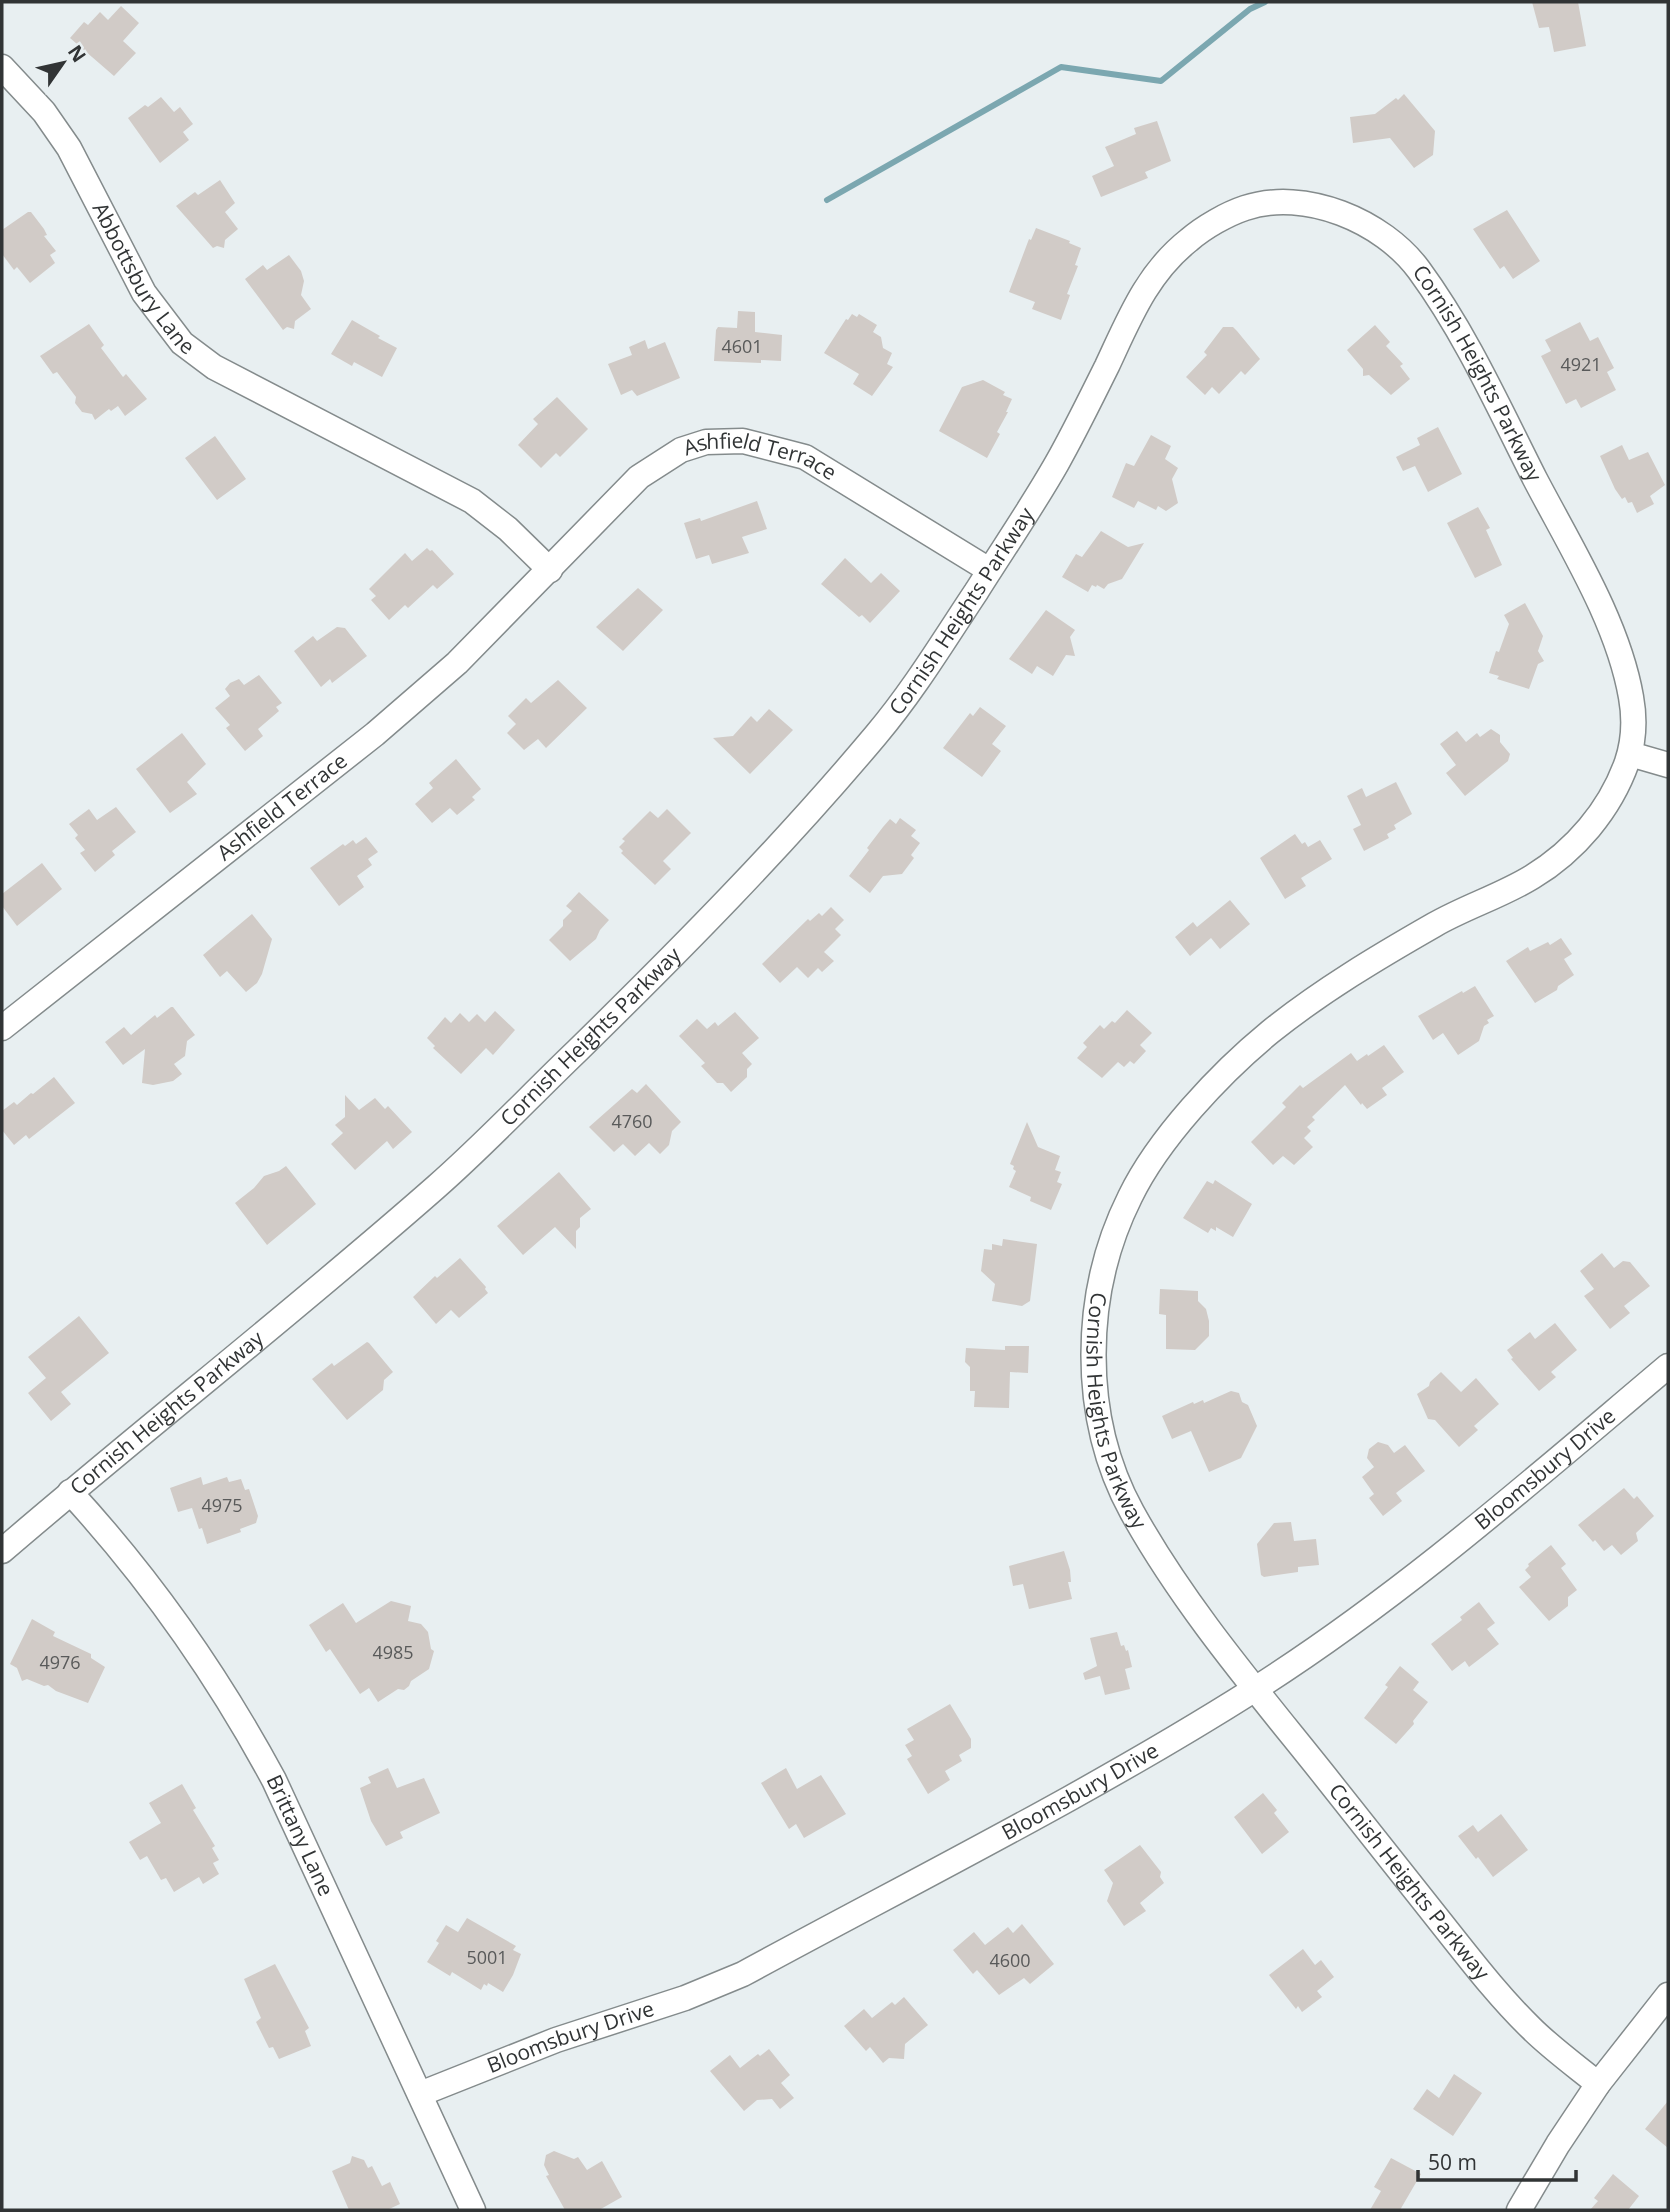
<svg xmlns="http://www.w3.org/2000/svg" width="1670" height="2212" viewBox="0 0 1670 2212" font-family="'Open Sans',sans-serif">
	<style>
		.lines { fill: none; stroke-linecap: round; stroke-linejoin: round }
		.stream { stroke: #7ba7b0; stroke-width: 6 }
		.building { fill: #d1cbc7 }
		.minor-casing { stroke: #848b8c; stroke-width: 27 }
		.minor { stroke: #fff; stroke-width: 24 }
		.labels { text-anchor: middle; stroke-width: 5; stroke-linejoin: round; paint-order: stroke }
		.number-label { font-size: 18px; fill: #595a5a }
		.street-label { font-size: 21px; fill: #313435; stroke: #e8eff1 }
	</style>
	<rect width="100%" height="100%" fill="#e8eff1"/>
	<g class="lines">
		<path class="stream" d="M827,200l234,-133 100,14 89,-72 15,-7"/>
	</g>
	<path class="building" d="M1532,2h46l8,44 -32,6 -5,-25 -10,1z
		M121,6l18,17 -16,18 13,12 -22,23 -44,-38 14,-16 4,3 12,-13 8,8z
		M1404,94l31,37 -2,24 -19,13 -24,-30 -37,5 -3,-26 25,-3 21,-16 2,2z
		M161,97l13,15 6,-5 13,17 -10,8 6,8 -29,23 -32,-45 17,-13 3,2z
		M1157,121l14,40 -26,11 3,6 -47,19 -9,-21 22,-10 -9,-19 31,-13 -2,-6z
		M220,180l15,23 -10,9 13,17 -13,11 -1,8 -7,-2 -4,2 -37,-42 19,-14 3,3z
		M1507,210l33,51 -27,18 -9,-13 -4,3 -27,-40z
		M28,212h3l13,17 3,6 -3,1 12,15 -6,4 5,8 -25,20 -13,-16 -3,3 -12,-16v-24z
		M1036,228l34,13 -1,2 12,5 -6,17 3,1 -11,28 3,1 -9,25 -29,-11 3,-7 -26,-10 20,-53 2,1z
		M289,255l12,16 3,10 -3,14 10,14 -16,12 -1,8 -7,-2 -4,3 -38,-51 18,-14 4,5z
		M738,311l17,1v20l27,3 -1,26 -20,-1v3l-47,-2 2,-31 2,-3 19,1z
		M852,314l5,3 2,-3 18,11 -4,7 8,5 2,11 9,5 -5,11 6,3 -21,29 -19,-12 6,-10 -35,-21 22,-34 2,1z
		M352,320l28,16 -2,2 19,10 -15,29 -28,-15 -2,4 -21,-12z
		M1580,322l10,19 8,-4 16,31 -7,4 9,18 -35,18 -5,-9 -10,5 -25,-48 10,-5 -6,-11z
		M89,324l15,21 -3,3 22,29 3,-3 21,25 -22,17 -7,-10 -7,5 -2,-2 -14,11 -3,-6 -10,-2 -7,-9 1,-6 -19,-25 -4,2 -13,-18z
		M1375,325l15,17 -4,4 17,18 -3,2 10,13 -19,16 -22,-20 -6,1v-7l-16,-19z
		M1223,327h10l4,4 23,28 -15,16 -4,-4 -22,23 -7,-7 -7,8 -19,-18 21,-22 -3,-3z
		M645,340l3,9 17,-7 15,36 -43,18 -5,-6 -11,5 -13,-31 24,-9 -3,-8z
		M983,380l22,12 -2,3 9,4 -6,13h2l-11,20 3,2 -13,24 -48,-27 23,-44z
		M557,397l31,32 -28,28 -4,-4 -15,15 -23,-23 20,-21 -5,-5z
		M1438,427l24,47 -34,18 -13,-26 -12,5 -7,-14 24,-12 -3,-7z
		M1151,435l20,11 -6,13 13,9 -6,11 6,24 -12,8 -8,-5 -2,4 -18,-9 -4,7 -22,-11 14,-34 8,3z
		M215,436l31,43 -29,21 -32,-42z
		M1622,445l7,15 19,-8 17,33 -15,11 4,8 -17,9 -5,-11 -4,1 -3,-6 -3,2 -7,-10 -15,-33z
		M757,501l10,28 -25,8 7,16 -37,11 -3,-9 -13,4 -12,-36 16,-5 1,3z
		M1478,507l12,21 -4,2 16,35 -27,13 -28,-55z
		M1101,531l27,16 16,-4 -22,36 -14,5 -4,5 -7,-4 -1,2 -4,-2 -4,7 -26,-15 14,-23 6,3z
		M427,548l3,3 2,-1 22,24 -17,15 -4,-4 -25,23 -3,-3 -16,15 -18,-20 5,-4 -7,-7 36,-36 7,8z
		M845,558l26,25 10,-10 19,18 -30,32 -8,-8 -3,2 -38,-33z
		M638,588l25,22 -40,41 -27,-24z
		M1525,603l18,33 -5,15 6,10 -6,3 -9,25 -32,-10 2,-3 -10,-3 7,-22 3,1 10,-28 -5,-9z
		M1046,610l29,20 -5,7 5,19 -9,-1 -13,21 -16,-10 -5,8 -23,-15z
		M337,627l8,1 22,28 -35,27 -2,-4 -9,8 -27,-36 19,-15 4,5z
		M259,675l23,28 -6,4 3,4 -21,18 5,7 -18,15 -19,-23 4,-3 -15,-17 15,-12 -5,-7 5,-6 9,-4 5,6z
		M558,680l29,28 -41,40 -8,-9 -14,11 -17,-17 9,-9 -8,-8 18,-18 5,5z
		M980,707l26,19 -14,18 9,7 -19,26 -39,-29 27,-35 3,3z
		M769,709l24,21 -43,44 -37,-36 20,-2 18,-20 6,6z
		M1491,729l9,6v7l10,12 -2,7 -43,35 -19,-23 10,-8 -16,-21 17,-13 9,11 11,-9 3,4z
		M182,733l24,31 -19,18 10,12 -27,19 -34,-44z
		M456,759l25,30 -9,8 3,3 -18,15 -7,-7 -18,15 -17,-19 18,-16 -4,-5z
		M1396,782l16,32 -18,11 2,4 -9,5 2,4 -25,13 -11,-22 8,-4 -14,-29 15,-8 4,9z
		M116,807l20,25 -24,19 3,4 -20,17 -15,-19 5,-3 -10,-12 3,-3 -9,-11 20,-15 8,11z
		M667,809l24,24 -28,28 8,8 -16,16 -34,-32 2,-2 -4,-4 6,-6 -3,-2 28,-28 8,7z
		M900,818l16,12 -5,6 9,7 -9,12 3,3 -12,16 -19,2 -13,17 -21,-17 20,-26 -2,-2 16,-21 7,-8 6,5z
		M1295,834l7,10 3,-2 3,5 12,-7 12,19 -31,19 5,8 -21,13 -25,-41z
		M366,837l12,15 -10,7 4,6 -15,11 7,11 -25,19 -29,-38 33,-24 2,2 8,-6 3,4z
		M42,863l20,26 -45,37 -15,-20v-12z
		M579,892l30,28 -9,10 -4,9 -26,22 -21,-21 14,-14v-6l9,-9 -6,-5z
		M1230,900l20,24 -30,25 -9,-11 -21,18 -15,-19 18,-15 4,5z
		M831,907l13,13 -9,9 6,6 -17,17 10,9 -12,11 -4,-4 -10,10 -11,-11 -17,16 -18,-19 46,-45 2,2 9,-8 3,3z
		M252,914l20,25 -10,35 -5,9 -11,9 -19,-21 -7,6 -17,-22z
		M1561,938l11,16 -8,5 10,16 -16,11 -1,4 -22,13 -29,-42 22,-14 2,4 18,-9 2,3z
		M1475,986l19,30 -7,4 2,3 -5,3 -5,15 -21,14 -15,-22 -10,7 -15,-24 44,-25 1,2z
		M171,1007h2l22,28 -8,6 -2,15 -11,8 8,10 -9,7 -20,4 -11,-2 3,-34 -22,16 -18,-23 19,-15 7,8 24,-20 2,3z
		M1127,1010l25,23 -12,12 6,6 -12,13 -4,-3 -6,6 -6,-5 -16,16 -25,-20 10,-11 -4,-4 17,-18 4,4 8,-8 3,2z
		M495,1011l20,19 -22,25 -7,-7 -25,26 -28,-26 2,-2 -8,-8 18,-21 6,6 9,-10 9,9 8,-8 8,8z
		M735,1012l24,26 -17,15 10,11 -5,5v8l-16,15 -8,-9h-6l-16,-17 4,-3 -26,-27 18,-17 10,10 8,-7 3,4z
		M1384,1045l20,27 -22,16 5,7 -20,14 -5,-6 -1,2 -16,-20 -33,32 3,3 -8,7 4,4 -7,7 9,9 -19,18 -11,-9 -10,9 -22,-23 35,-35 -4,-4 18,-18 3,3 48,-35 6,8 10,-7 1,2z
		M54,1077l21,26 -46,36 -3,-4 -12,10 -12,-15v-19l12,-9 3,3 14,-12 2,1z
		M646,1084l35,38 -9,9 -3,14 -9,9 -11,-11 -14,13 -12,-12 -9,8 -25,-25 43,-38 5,4z
		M345,1095l14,15 16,-12 10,11 3,-3 24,26 -19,17 -6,-8 -32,29 -24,-26 12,-11 -8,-8 10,-8z
		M1027,1122l11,25 22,9 -5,14 6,2 -4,10 5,2 -11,26 -21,-9 1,-4 -22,-10 7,-16 -3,-2 1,-3 -4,-2z
		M286,1166l30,38 -49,41 -32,-42 19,-15 10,-12 15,-5z
		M559,1172l32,37 -11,9v9l-4,4v18l-21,-22 -32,28 -26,-29z
		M1215,1180l37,24 -19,33 -17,-10v4l-5,-3 -3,5 -25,-15 24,-37 6,3z
		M1003,1239l34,5 -7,57 -8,5 -30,-5 3,-17 -14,-13 3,-22 8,1v-6l10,2z
		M1602,1253l12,15 9,-7 7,1 20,24 -26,20 6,7 -20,16 -26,-33 10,-7 -14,-18z
		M460,1258l26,29 -1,2 3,4 -29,25 -8,-8 -15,14 -23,-27 22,-21 2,2z
		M1160,1289l38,2v10l8,8 3,12v15l-14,14 -29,-1v-34l-7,-1z
		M79,1316l30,37 -48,39 10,12 -20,17 -23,-28 18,-15 -18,-21z
		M1555,1323l22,27 -26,22 5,5 -17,14 -28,-32 2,-1 -6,-8 23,-18 5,7z
		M367,1342l2,1 24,29 -9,8 -1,10 -36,30 -35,-41 20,-16 2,3z
		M1005,1346h24l-1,27 -18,-1 -1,36 -35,-1 1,-16h-5v-24l-5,-5 1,-14 39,2z
		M1441,1372l20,20 15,-14 23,26 -25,22 4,4 -19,17 -24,-27 -7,-1 -11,-25 12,-8 1,-4z
		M1231,1391l8,2 3,9 6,3 9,21 -16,32 -32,14 -18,-41 -19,8 -10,-23 31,-14 1,2 9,-4 1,3z
		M1378,1442l10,3 6,8 11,-8 20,26 -29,22 6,8 -19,15 -14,-18 5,-4 -12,-17 12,-10 -7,-9 2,-9z
		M201,1477l2,8 24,-8 2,5 12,-3 4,11 4,-1 9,27 -2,7 -16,6 1,3 -34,12 -5,-16 -3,1 -7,-21 -14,4 -8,-24z
		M1624,1488l10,11 3,-3 17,20 -18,17 2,8 -17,14 -9,-10 -8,6 -9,-11 -2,2 -15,-17z
		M1291,1522l3,19 22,-2 3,26 -21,2v5l-34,5 -3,-2 -4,-31 17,-21z
		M1551,1545l15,19 -5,4 16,22 -9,7v9l-19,15 -30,-34 12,-10 -6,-7 4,-4 -1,-2z
		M1064,1551l6,19 1,12h-3l4,17 -43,10 -6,-25 -10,2 -4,-20z
		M391,1601l20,5 -3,15 13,3 7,8 3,17 3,2 -5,18 -18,12 -2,5 -5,4 -6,-1 -20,13 -9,-14 -9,6 -30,-45 -4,3 -17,-27 34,-22 13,20z
		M1479,1602l16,21 -8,6 12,15 -30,23 -4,-6 -13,10 -21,-27 31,-24 -2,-3z
		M32,1619l23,13 -2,4 38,18v4l14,9 -17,36 -32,-12 -8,-6 -4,1 -17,-7 -5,2 -5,-13 -7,-4z
		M1117,1632l4,14 3,-1 2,6 2,-1 4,17 -7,2 5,20 -25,6 -5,-19 -15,4 -2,-7 14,-7 -7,-28z
		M1400,1666l19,16 -6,8 15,12 -15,19 1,3 -18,20 -32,-26 24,-31 -3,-2z
		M950,1704l21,35v9l-12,7 3,6 -17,10 5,9 -22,14 -21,-35 5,-3 -7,-11 9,-5 -7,-11z
		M388,1768l9,20 27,-10 16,35 -40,19 3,6 -17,8 -15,-25 -11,-33 11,-5 -3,-6z
		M786,1768l11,21 24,-14 25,39 -42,24 -8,-14 -7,5 -28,-46z
		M182,1784l14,24 -3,2 22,36 -3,2 7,12 -6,3 6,11 -16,10 -4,-7 -25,15 -8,-14 -5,2 -14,-24 -7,4 -11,-18 32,-19 -12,-20z
		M1263,1793l14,17 -3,3 15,19 -27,22 -28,-37z
		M1501,1814l27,36 -35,27 -15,-20 -2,2 -18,-23 15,-11 5,7z
		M1140,1845l21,27 -1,5 4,6 -24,20 6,8 -22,15 -17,-25 6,-18 -9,-13z
		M467,1918l49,28 -3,4 8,4 -8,21 -10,17 -15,-9 -1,3 -3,-2 -3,6 -29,-18 -2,4 -23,-14 12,-19 -3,-2 10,-16 12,7z
		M1022,1924l32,40 -24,20 -6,-6 -25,17 -22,-25 -4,4 -20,-24 21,-18 11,13 23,-18 5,6z
		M1303,1949l12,16 6,-5 13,17 -17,14 5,6 -20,15 -4,-6 -2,3 -27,-34z
		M275,1964l34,64 -4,3 6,15 -32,13 -6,-12 -4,1 -13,-26 5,-4 -17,-39z
		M904,1997l24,28 -23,19 -1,15 -15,-1 -6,5 -13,-16 -4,4 -22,-25 20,-17 8,9 20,-16 3,3z
		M769,2049l21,26 -9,8 13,15 -14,11 -8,-10 -15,1 -13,11 -34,-40 20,-16 10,13 18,-14 2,2z
		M1454,2074l28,19 -29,43 -40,-27 14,-20 12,9z
		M1668,2101v47l-23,-19z
		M554,2151l20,8 4,-2 9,13 15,-9 20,36 -23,13h-34l-19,-34 3,-1 -5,-10 2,-10z
		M352,2156l12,4 4,8 4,-2 10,20 8,-4 10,22 -13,6h-38l-17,-39 18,-8z
		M1391,2158l30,16 -21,36h-30l11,-19 -7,-4z
		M1613,2174l26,22 -11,14h-38l8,-9 -4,-3z"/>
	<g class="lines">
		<defs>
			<g id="minor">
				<path id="s1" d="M2,67l42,45 25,36 75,145 38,50 32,24 258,134 36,28 42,41"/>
				<path d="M1630,754l38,11"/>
				<path id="s2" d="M2,1028l373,-294 82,-71 182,-186 42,-27 25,-8 37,-1 62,16 184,113"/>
				<path id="s3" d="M70,1492c80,87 148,184 204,288l199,430"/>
				<path id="s4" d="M2,1551c143,-123 292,-239 434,-364 49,-43 94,-91 141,-136 104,-102 206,-205 299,-316 38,-45 68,-95 100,-143 27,-43 56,-85 81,-129 18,-32 34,-65 50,-97 22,-47 40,-93 82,-126 15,-13 38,-26 56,-32 60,-20 138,13 174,62 47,64 80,138 116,209 35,67 83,143 96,218 4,22 3,44 -4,65 -17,48 -52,89 -95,115 -31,19 -67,30 -98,48 -56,32 -113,66 -164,107 -50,41 -112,107 -140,165 -48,96 -50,220 2,315 52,94 125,179 192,263 41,51 81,103 122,154 27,34 54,69 85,99 20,20 45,38 67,56"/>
				<path id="s5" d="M420,2094l136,-54 129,-42 58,-24c171,-93 348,-181 512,-285 148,-94 280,-211 413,-323"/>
				<path d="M1519,2210l39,-66 40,-60 70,-89"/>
			</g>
		</defs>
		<use href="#minor" class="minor-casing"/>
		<use href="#minor" class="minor"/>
	</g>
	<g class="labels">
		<g class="number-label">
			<text x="742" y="353">4601</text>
			<text x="1581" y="371">4921</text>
			<text x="632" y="1128">4760</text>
			<text x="222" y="1512">4975</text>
			<text x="393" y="1659">4985</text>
			<text x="60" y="1669">4976</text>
			<text x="487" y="1964">5001</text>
			<text x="1010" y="1967">4600</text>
		</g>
		<g class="street-label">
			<text dy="7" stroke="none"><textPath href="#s1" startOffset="256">Abbottsbury Lane</textPath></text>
			<text dy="7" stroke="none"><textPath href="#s4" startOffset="2165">Cornish Heights Parkway</textPath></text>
			<text dy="7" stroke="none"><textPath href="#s2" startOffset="976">Ashfield Terrace</textPath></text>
			<text dy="7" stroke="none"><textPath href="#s4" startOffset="1348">Cornish Heights Parkway</textPath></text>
			<text dy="7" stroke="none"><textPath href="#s2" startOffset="357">Ashfield Terrace</textPath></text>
			<text dy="7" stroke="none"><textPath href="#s4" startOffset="782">Cornish Heights Parkway</textPath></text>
			<text dy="7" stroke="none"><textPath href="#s4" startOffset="3488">Cornish Heights Parkway</textPath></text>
			<text dy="7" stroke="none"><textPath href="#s4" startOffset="215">Cornish Heights Parkway</textPath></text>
			<text dy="7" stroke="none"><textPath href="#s5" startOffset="1295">Bloomsbury Drive</textPath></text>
			<text dy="7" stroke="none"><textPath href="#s5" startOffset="728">Bloomsbury Drive</textPath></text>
			<text dy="7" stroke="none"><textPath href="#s3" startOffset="415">Brittany Lane</textPath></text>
			<text dy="7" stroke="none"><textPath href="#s4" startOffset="4055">Cornish Heights Parkway</textPath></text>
			<text dy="7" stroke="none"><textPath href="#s5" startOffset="161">Bloomsbury Drive</textPath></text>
		</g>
	</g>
	<rect width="1670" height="2212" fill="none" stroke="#313435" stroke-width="7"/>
	<g transform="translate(63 63) rotate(56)" stroke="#e8eff1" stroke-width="5" paint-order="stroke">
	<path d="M0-5L12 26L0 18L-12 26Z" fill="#313435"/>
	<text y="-10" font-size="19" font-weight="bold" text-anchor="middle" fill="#313435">N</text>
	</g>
	<path d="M1418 2170v10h158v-10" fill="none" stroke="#313435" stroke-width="3.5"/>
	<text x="1428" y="2170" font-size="21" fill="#313435" stroke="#e8eff1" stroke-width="5" paint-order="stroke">50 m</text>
</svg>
